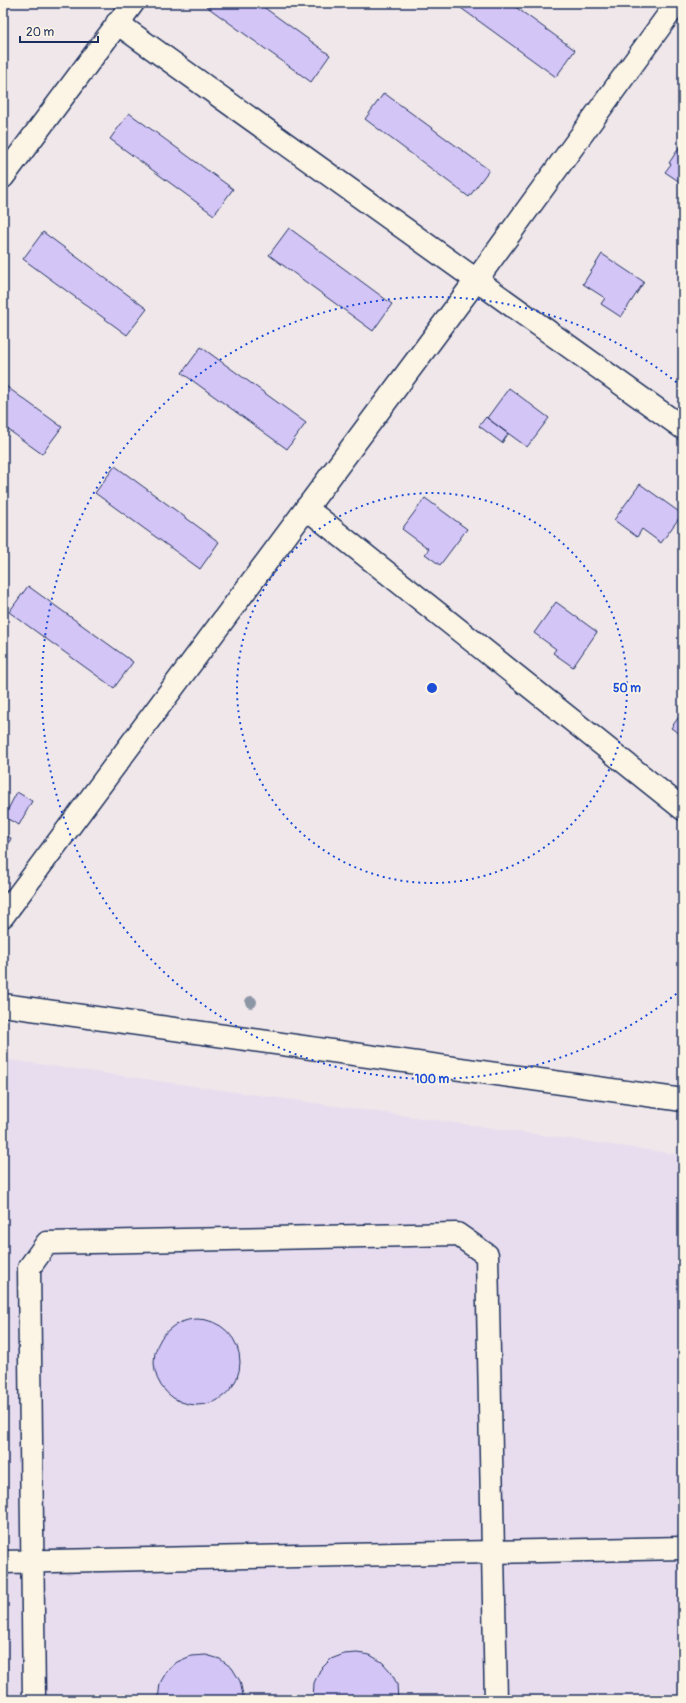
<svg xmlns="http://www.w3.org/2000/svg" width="686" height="1703" viewBox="0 0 686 1703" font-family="Pangolin,sans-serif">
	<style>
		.built { fill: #e8ddee }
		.building { fill: #d4c5f7; stroke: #1b2f5e }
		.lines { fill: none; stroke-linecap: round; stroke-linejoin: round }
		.minor-casing { stroke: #1b2f5e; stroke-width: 25 }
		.minor { stroke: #fcf5e5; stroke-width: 22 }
		.tree { fill: #8d96a5 }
		.ring { fill: none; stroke: #1d4ed8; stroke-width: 2; stroke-dasharray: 2 4 }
		.centre { fill: #1d4ed8; stroke: #fcf5e5; stroke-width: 2 }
		.ring-label { font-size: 12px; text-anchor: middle; font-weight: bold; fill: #1d4ed8; stroke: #fcf5e5; stroke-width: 3.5; stroke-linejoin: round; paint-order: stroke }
	</style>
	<rect width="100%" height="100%" fill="#f0e7ea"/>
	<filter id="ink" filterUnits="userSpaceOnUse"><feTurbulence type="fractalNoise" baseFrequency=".025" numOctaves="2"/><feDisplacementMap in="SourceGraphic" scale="8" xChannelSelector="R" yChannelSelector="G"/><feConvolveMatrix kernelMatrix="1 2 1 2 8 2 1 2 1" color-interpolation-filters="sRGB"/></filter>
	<g filter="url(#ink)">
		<path class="built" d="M3,1059l680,96v545h-680z"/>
		<path class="building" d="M208,3h50l72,52 -19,27 -105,-76z
			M454,3h56l65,47 -19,27z
			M384,93l105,77 -20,27 -104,-78z
			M129,113l104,76 -19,26 -104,-76z
			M683,142v42l-18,-12 6,-8 -2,-1z
			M289,228l103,76 -19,27 -104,-76z
			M43,232l104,77 -20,26 -104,-76z
			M602,254l42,28 -23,35 -20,-13 4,-6 -22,-14z
			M201,347l105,76 -19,26 -105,-76z
			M3,384l59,43 -20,27 -39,-28z
			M509,388l40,30 -22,29 -40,-29z
			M486,417l22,17 -6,9 -23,-17z
			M115,466l104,76 -19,27 -105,-76z
			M640,484l42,30 -21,29 -19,-14 -5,8 -23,-17z
			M425,498l42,31 -27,36 -15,-11 4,-5 -27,-20z
			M28,586l105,76 -19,26 -105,-76z
			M556,602l41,30 -24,35 -20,-14 3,-4 -22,-16z
			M683,711v25l-12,-8z
			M17,792l15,9 -13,24 -15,-8z
			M3,834l8,4 -7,18 -1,-1z
			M154 1362a43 43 0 1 1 86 0a43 43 0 1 1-86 0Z
			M357,1653l13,2 12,7 9,10 6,12 1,16h-85l1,-17 6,-13 11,-11 13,-5z
			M206,1655l14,4 12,9 8,13 4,19h-86l2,-17 7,-12 10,-9 14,-6z"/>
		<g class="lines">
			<defs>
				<path id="minor" d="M117,23l566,405
					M3,177l130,-174
					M306,508l377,301
					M3,916l474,-637 200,-276
					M3,1005l680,95
					M3,1562l680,-14
					M34,1700l-5,-432 18,-25 410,-9 30,21 9,445"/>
			</defs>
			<use href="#minor" class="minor-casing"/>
			<use href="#minor" class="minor"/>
		</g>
		<circle class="tree" cx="251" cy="1002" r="6"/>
	</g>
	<g class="ring">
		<circle cx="432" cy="688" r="195"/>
		<path d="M681 990A391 391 0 1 1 681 386"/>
	</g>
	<circle cx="432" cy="688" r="6" class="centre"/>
	<g class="ring-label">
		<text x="627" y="692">50 m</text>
		<text x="432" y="1083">100 m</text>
	</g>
	<rect width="686" height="1703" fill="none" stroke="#fcf5e5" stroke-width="16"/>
	<rect x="8" y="8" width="670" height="1687" fill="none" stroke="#1b2f5e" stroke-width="1.5" filter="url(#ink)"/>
	<path d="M20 36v6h78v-6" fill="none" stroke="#1b2f5e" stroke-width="2"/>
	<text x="26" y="36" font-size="12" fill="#1b2f5e" stroke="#fcf5e5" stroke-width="3" paint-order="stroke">20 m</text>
</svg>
